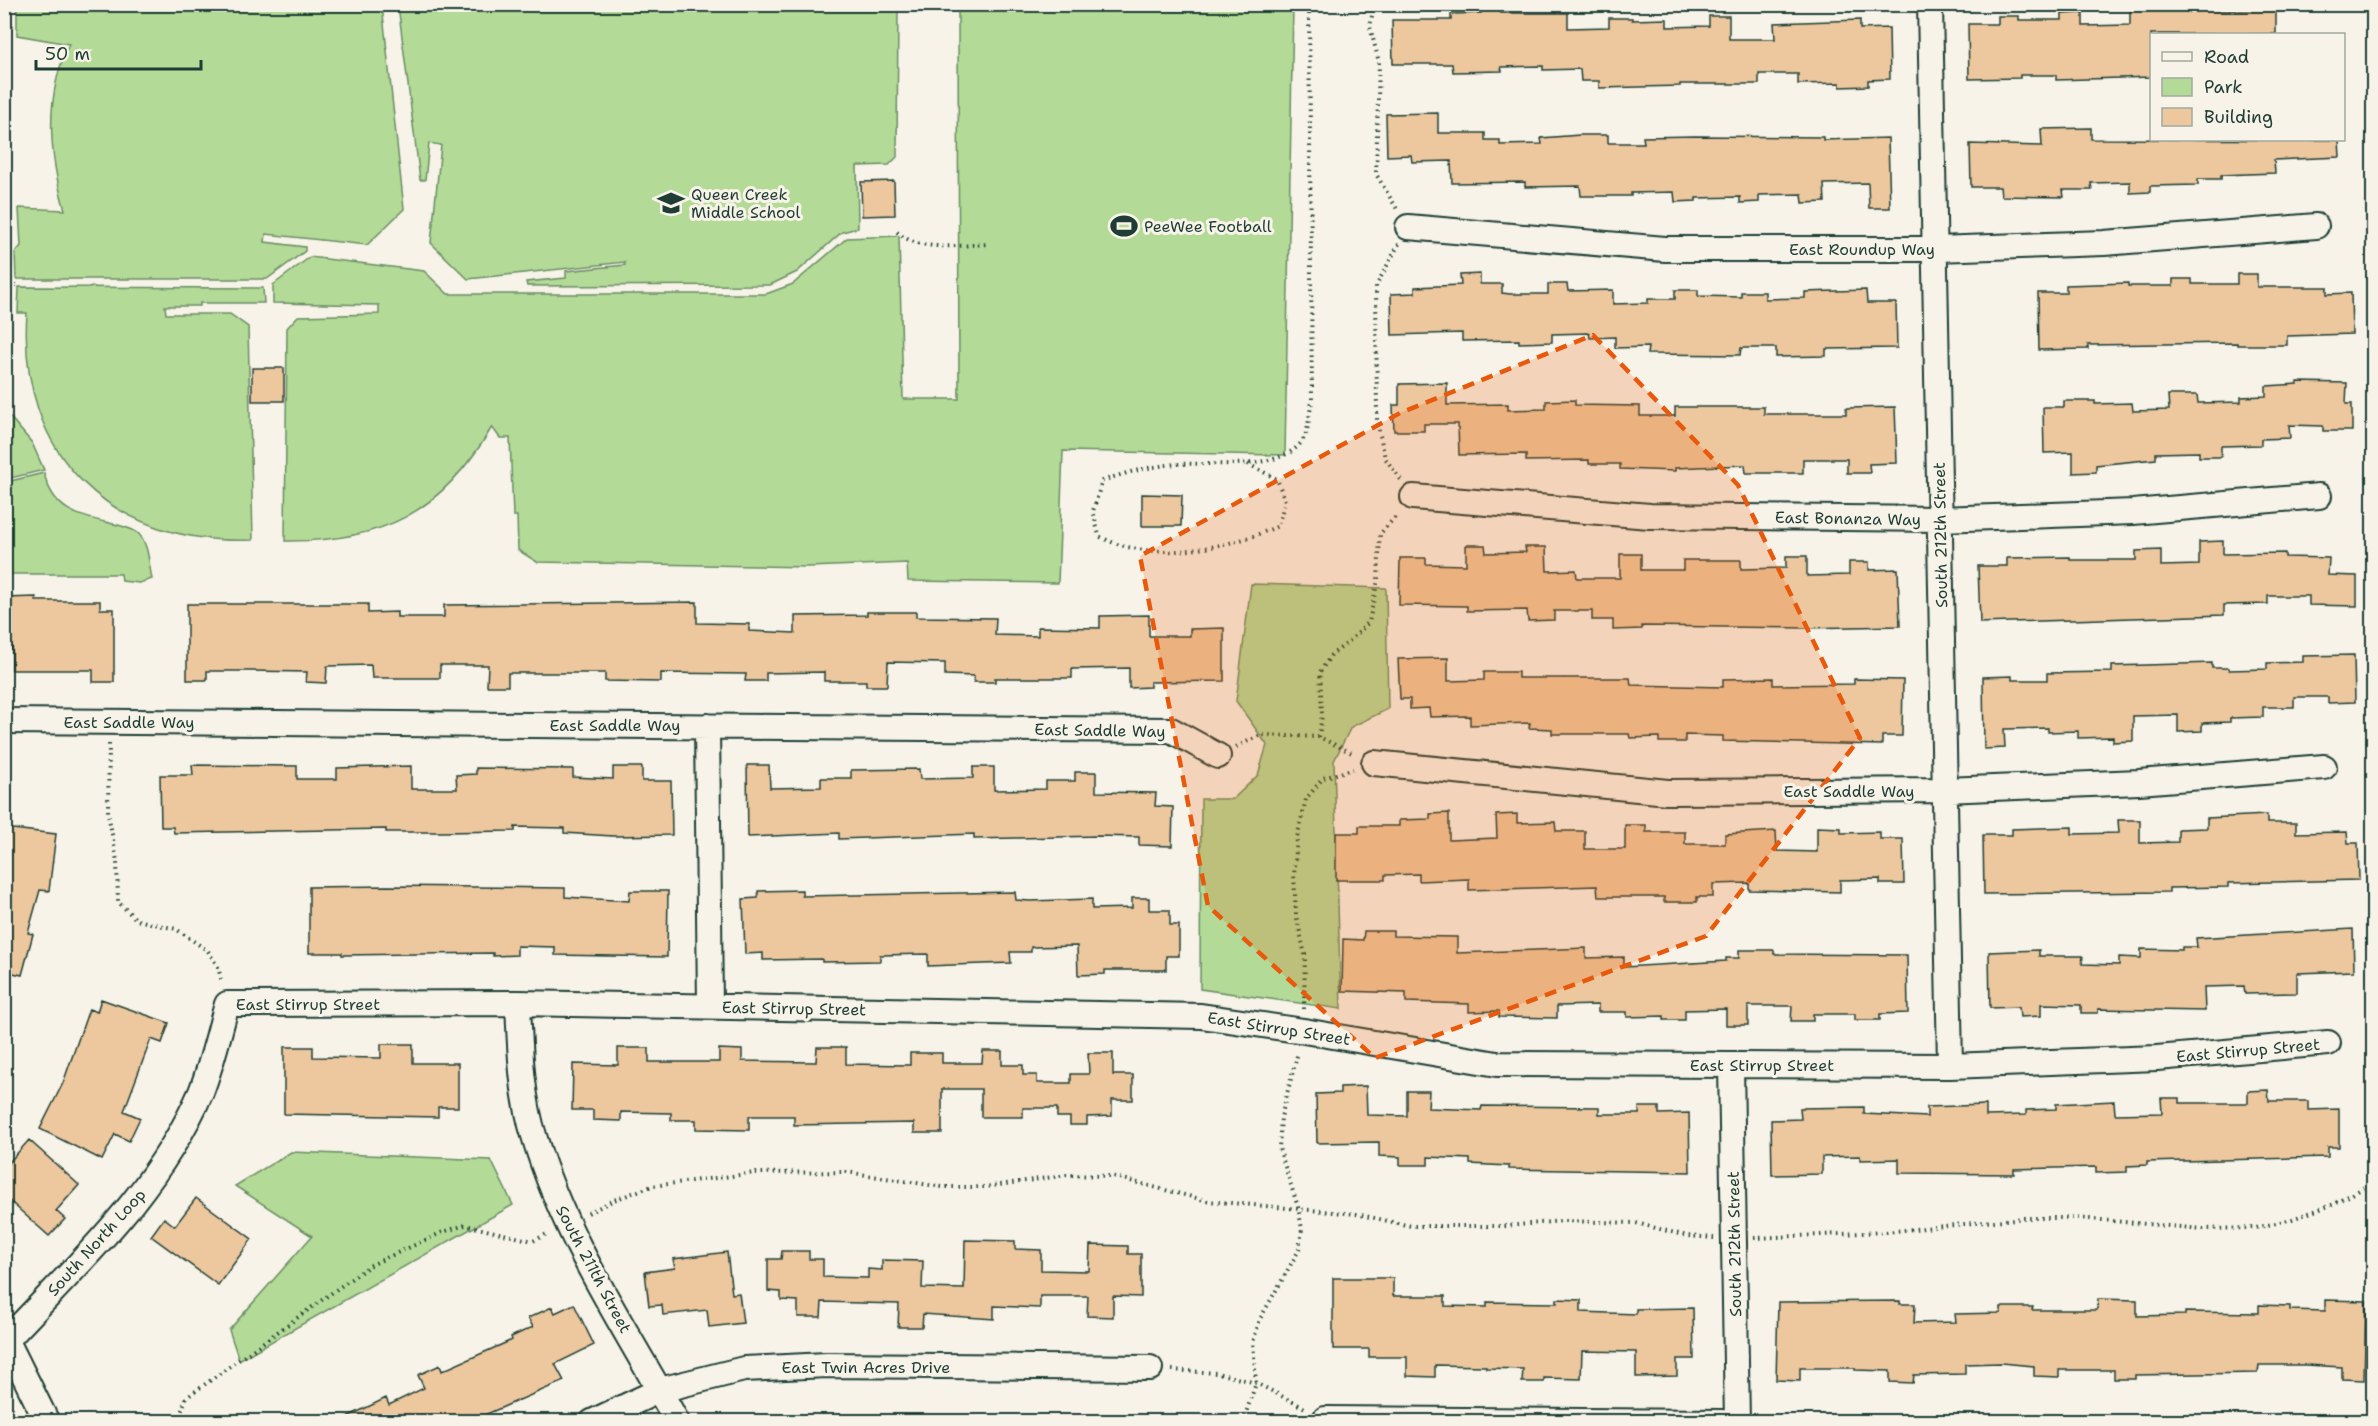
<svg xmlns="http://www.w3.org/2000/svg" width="2378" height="1426" viewBox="0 0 2378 1426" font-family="'Shantell Sans',sans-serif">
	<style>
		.green { fill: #b3da96; stroke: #698c65; stroke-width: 1.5 }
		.building { fill: #edc79d; stroke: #1f3d34; stroke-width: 1.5 }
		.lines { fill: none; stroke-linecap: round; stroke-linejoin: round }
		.minor-casing { stroke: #1f3d34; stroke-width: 28 }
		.path { stroke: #1f3d34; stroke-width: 4; stroke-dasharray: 1.5 4.5; stroke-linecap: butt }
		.minor { stroke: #f7f3e8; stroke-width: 24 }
		.marked { fill: #e8590c; fill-opacity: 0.2; stroke: #e8590c; stroke-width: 4.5; stroke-dasharray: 12 8; stroke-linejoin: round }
		.labels { text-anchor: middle; stroke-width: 6; stroke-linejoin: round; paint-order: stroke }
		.poi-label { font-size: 16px; fill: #1f3d34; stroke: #f7f3e8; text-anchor: start }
		.street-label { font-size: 16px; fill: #1f3d34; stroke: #f7f3e8 }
	</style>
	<rect width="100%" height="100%" fill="#f7f3e8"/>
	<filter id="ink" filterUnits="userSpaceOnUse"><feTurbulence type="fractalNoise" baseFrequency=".0167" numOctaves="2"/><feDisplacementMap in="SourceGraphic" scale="12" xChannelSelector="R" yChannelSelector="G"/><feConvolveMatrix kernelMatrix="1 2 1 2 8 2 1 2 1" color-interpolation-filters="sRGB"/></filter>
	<g filter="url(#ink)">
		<path class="green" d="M17,5h365l22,204 -37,36 -101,-11 -1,8 40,5v4l-38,28h-251l-1,-26 6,-7 -2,-38 46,2c-16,-54 -21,-113 4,-166l-52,-9z
			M398,5h500l-1,152 -8,8 -32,1 1,62 -16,4 -45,40 -27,13 -243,1 -1,-4 40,-4v-7l59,-6v-3l-157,17 -37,-36 10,-98 -12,-2 -4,37h-5z
			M958,5h335l-8,450 -222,-4 -5,132 -150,-2 -1,-18 -98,4 -272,-5 -19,-12 -1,-34h-4l-3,-78h-10l-8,-11c-51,86 -109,115 -207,114l2,-213 11,-12 81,-2v-9l-106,-2v-18l37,-28 114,14 24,23h318l27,-10 54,-46 52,-2 4,163h56z
			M19,287l244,1 1,15h-64v3h-35l1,8h64l18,13 5,213c-141,6 -236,-84 -226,-227h-9z
			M4,410l28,33 12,27 -38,9v3l38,-9c10,41 37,43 74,52 7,2 16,4 21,9 10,11 10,32 13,45l-13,4 -17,-2 -1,-7h-116z
			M1251,584l135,4 2,121 -37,18 -17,34 7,248 -141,-20 1,-190h32l25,-24 9,-30 -31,-44z
			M291,1152l200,8 22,45 -274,155 -10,-30 83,-94 -77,-50z"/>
		<path class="building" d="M2130,5l88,1v4l58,-1v25h-125v43l-95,3v-5h-36v3l-51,1 -1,-55h30v-8h21v4h43v-6l21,-1v13l47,-1z
			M1480,8h20v5h68v15l41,-1v-9h23v2l35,-1v8l42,-1v-10h20v23h46l-1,-16 86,-3v9l29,-1 1,51 -22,1v6l-28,1v-4l-42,1v-10h-39v10h-79v2l-81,2v-7h-18l-1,-12 -37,1v-4l-42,1 1,4 -49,1 -1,-8h-59l-1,-44h59v-6l30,-1z
			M1438,113v20h47v7h15v5l42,-1 -1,-6 39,-3h28v8h36l-1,-6 52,-1 128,1v3l65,-2 2,70h-21l-1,-25 -44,1 1,18 -22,1 -1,-9 -43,1v7l-19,1v-6l-44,1v3l-21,1 -1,-10 -43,1v3h-50l-1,-10 -55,1v-5l-73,1 -1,-22 -39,1 -1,-7 -24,1 -1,-42z
			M2091,128v11l248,1 1,17 -66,3 1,13 -54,2v4h-23v6l-48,1v6l-20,1v-11l-39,1 1,7h-29l1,7 -63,-1 -1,-9h-29l-1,-43 72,2 -1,-17z
			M894,181l1,34 -33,1 -1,-34z
			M1480,274v10h22v9l8,1h38v-10h19l1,7 45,-1v14l35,-1v-4h27v-9h23v6l43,1v-5h24v7l40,-1v-6l61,-2 1,13h29l1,45 -71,1v7l-50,1v-9h-35l-1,7 -93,-1 1,-7 -33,1v-11l-25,1 -1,-5 -37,1v8l-33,1v-3l-57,1v-8l-70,2 -1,-41 24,-1v-6l46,-2 -1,-10z
			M2237,274h20v13h70v7l24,-1 1,41 -65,2v9h-50v-2l-149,2v4l-49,1 -1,-57h28v-8l62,-2v3h45v-7h19v5h45z
			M252,368h32v33h-32z
			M2298,382l49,1 -1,21h6v27h-29v-5l-34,-1 1,13 -29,1v6l-40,1v11h-22v-5l-43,1v6l-60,6v7l-23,1v-21l-29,1 -1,-46h21v-6h31v3l37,-1 1,8 36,-1 -1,-15h29l1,8 43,-1v-5l25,-1v-10l32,-2z
			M1447,383v22l61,-1v6l38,-1v-8l29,-1v5l65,1v10h35v-9h89v7h82v-6l49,-1 2,56 -28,1 1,9h-23v-14h-44v14h-57l-1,-8 -70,3v3l-55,-2v-5h-31v-4l-63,1v-7l-67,1 -1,-31h-34v7h-30l-1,-26h6v-21z
			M1142,494l40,1 -1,31h-39z
			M2223,541v13l62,-1v4l44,1 -1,17 29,1v30l-48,-1v-9h-41v8l-44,1v10l-244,8 -2,-57h29v-8l63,-1v3h66v-9l25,-1v16l38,-1v-23z
			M1466,545h19l1,8 40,-1 -1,-5h21l1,24 29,-1 1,8h43v-24h21v16h42v-10h58v9l45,-1v-12h21v20l42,-1v-13h20v8l29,-1 2,57 -97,2 -161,-2v3l-29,1v-10h-21v-9h-38v9l-26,1 -1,-11 -60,1v-5l-68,-1 1,-47h26v6l40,1z
			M36,597v4h64v8h14v73h-21v-12h-81v-23h-8v-49z
			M697,602v21l52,1v7l46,2v-17l72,-1v-3h49v5l80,1 -1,17 43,1v-9l62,1v-12l49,-1v21h41v-7l34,-1v53l-74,1v5l-21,1v-20l-57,1v9h-77v4h-21v-6l-29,-1v-12l-57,-1 -1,24h-21v-5h-42v-9l-58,1v8h-21l1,-7 -85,-1v9l-56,-1v-8h-97v13h-21l1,-21h-48v13h-68l-1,-13 -44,1 -1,17 -20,-1 1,-10 -56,-1h-44v9h-20v-76h181v9l29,-1v5h47v-12z
			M2354,655l1,47 -27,1v-6h-34v10h-31v10l-33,1v4l-28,1v8l-24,1v-17l-45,1v25l-20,1v-5l-35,1v-7l-30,1v-4l-44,1 1,19 -21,1 -1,-72 29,-1v4h35v-7l65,-1v-6l69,-2 31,-1v5h17v2l38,-1v-6l36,-1v-6z
			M1448,658v23l36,-1v-8h34v6h112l1,7 92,2v-8l50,-1v7l81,-1v-5l49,1 -1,56h-20v9l-159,-4v-5l-38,-1v7h-26v-5l-29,1 -1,-4h-77v-5l-23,-1 1,-5 -60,2v-9l-40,1 -1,-9 -19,1v-10h-10l-2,-40z
			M192,765l105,1v13h40v-11l74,-2v23h46l-1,-14 20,-1v-6l97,1v8l40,2v-12h29v14h29l1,54 -59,1 -49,-3v-5l-49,-1v4l-76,1h-53v-3l-212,4 -1,-6h-12l-1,-52h33z
			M747,765h22l1,23 51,-1v-9h30v-8l68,-1 1,10 53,-1v-11h21v23l52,-1v-8h29v-9h21v20l60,1 -1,13 18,1 -1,39 -33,-1v-8l-42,-1 -123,3v-5l-135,5v-6l-91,4z
			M1449,813v27l48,-2 -1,-23 21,-1v9l38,-1 1,9h29v18h40v-24h21v7h39v12h40v-10l51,-3 1,20 40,1v-25l24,1v5l39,-1v7h23l1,45h-24v-5l-40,1v12l-91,-2v-7l-36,1v13h-16v5h-33v-5h-66l-1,-11 -128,4v-11l-50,2v-7l-34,1v5h-49v-47h23v-7h40v-6l31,-1v-5z
			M2267,815v8h29v10l51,-1 1,11h10l1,37 -131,3v4l-59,1v4l-185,2 -1,-59h29v-6l60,-2v7l47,-1 -1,-13h22v23l38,-1v-13l29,-1v-10z
			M4,828l52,6 -7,57 -9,-1 -12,43 5,1 -11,41 -18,-4z
			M388,886l177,2v9l64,4 1,-10h38l-1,66 -112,-2v-8l-38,-1v9l-24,1v-3l-151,2v-2h-33v-66z
			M802,890v6l213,-4 1,8 14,1 62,-2v10l40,-1v-10h17v12h21v15h9v31h-13v14h-61v4l-27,1 -1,-29 -46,1v5h-21l1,11 -58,2 -25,1v-12l-48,1v6l-58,1v-3l-59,1v-7l-18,1 -2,-55 15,-1v-7z
			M2353,929l1,42 -57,2v20l-52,1 -1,-8 -40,1 1,24 -107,-2v4h-17v-8l-40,-1v12l-21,1 -1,-10 -29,1 -1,-56 50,-2v6h44l-1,8 37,1v-8l22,1v-9l41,1v-3h15l-1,-9z
			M1364,931h29v5l64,1v16l129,-5v10l38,-1v10l102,-6v-3h13v-8h35v4l133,1 1,58 -28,1v6h-25v-6h-42v7h-22l1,-15h-44v19h-22v-16l-41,1v10h-21v-4l-37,1v-5h-29v-7l-41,1v12l-58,-1v-6l-30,1v-8l-63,-2v-9l-64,-2 1,-52 20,1z
			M101,999l68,24 -7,20 -11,-4 -27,72 16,7 -11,23 -14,-7 -13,26 -62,-31 23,-46 26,-74 8,3z
			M381,1044h32v19h45v44h-20v10l-154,-3v-67h29v10l68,1z
			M817,1047h29v17l64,1v-12h32v10h40l1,-12h19v14h21v10h14v8h34v-9h18l-1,-21h25v22h20v25h-21v16l-25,1v8h-17v-8h-13v-9h-34v9h-42v-28h-39v44h-28v-10l-120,2v-9h-45v14l-53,-1v-9h-25v-7l-50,-1v9l-28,-1v-10h-21l1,-46 45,1v-17h31v14h70v-13l23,1v11l74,1z
			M1366,1086l1,29 40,1v-25h22l-1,17 53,2 1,-4 117,1v7h41l-1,-7h20v7l30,-1 1,59 -181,-3v-3l-39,-2v-5l-42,-2v8h-28v-8l-21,-1v-14l-62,1 -1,-49 24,-1v-6z
			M2268,1090l1,11h39v9l31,-1v38h-11v10l-181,5v3l-20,1v6l-31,1v-6l-82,2v5l-115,-1v-14l-39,1v-4l-38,1v17l-50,1 -1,-55 30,-1 -1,-11 64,-1v7l63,3v-10l59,-2v11l40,-1v-5l30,-1v-5l58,-3 1,13 47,-1 -1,-15h19v5h68v-12z
			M29,1140l50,45 -23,26 9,8 -16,17 -45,-40v-28z
			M196,1198l56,41 -34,46 -67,-49 13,-18 11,8z
			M965,1240l50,1v8l26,1v20l48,1 1,-26 38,1v8h13v43l-28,-1v21l-26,-1 1,-20h-48v12l-46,-2v13l-71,-5 -1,13h-24l1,-23 -77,-2 -1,15h-23v-16l-17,-1v-8l-13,-1v-32h13l1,-8h27v8h14v18l45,1v-9l14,1v-10l41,1 -1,27 42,1z
			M727,1252l5,42 7,-1 4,30 -34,4 -2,-17 -44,5 -1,-10 -13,1 -4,-34 30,-4 -2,-9z
			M1333,1278h60v18h52v10l42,1v-5l70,1v-4l24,1v12l55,2v-5l57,-1 1,51h-17v17l-41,1v-25l-54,-1 -1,28 -37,-1v4h-22l1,-13 -37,-1v-2l-51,-1v12l-28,-1v-19h-38v-8h-36z
			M2098,1299l39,1v16l48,-1v-3l74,1v-8l31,1v4l35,1v-11l41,1 -2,79 -22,-1v-12l-36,-2h-47l-1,8 -123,2v4h-21v-9h-55v7l-25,-1v-10l-33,-3 -36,1v10l-51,1 -1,8 -23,-1v-11l-35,-1v-2h-55v13l-24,-1 2,-78 122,-1v3h15l-1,19 42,-1 -1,-8 46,-1v-6h32l-1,3h65z
			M574,1304l20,41 -39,19 9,17 -96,41h-131l49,-24 3,7 35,-17 -6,-13 22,-10 2,6 70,-31 -1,-3 22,-10 -5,-9 24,-11 3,6z"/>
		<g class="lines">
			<defs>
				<path id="minor" d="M1930,4l20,1062
					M1408,227l257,22h271l168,-6 212,-17
					M1413,497l237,19 290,3 193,-7 186,-16
					M4,721l1167,9 47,26
					M707,726l3,280
					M1374,763l294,29 277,-2 194,-8 185,-15
					M518,1003c2,45 3,93 17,136 30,101 92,191 142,283
					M1731,1066l6,356
					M4,1335l43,87
					M4,1343c73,-79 153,-150 197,-251 11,-28 18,-59 26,-88l291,-1 683,13 103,15 193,33 453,2 207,-8 171,-15
					M1325,1419l397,3
					M592,1422l68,-32 84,-21 83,-4 323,3"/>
			</defs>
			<use href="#minor" class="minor-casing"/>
			<path class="path" d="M1374,4l-4,23 9,35 -3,112 21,35
				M897,232c23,21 63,13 92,12
				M1399,244l-23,42 1,136 8,36 16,22
				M4,284l13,1
				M1248,464l29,15 8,22 -7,25c-50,23 -129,38 -179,10l-6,-25 9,-30c25,-9 49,-15 76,-17 32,-2 107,9 126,-26 5,-9 5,-25 8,-36l-3,-398
				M1319,737l3,-22 -2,-43 11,-17 19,-14 19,-19 9,-43 2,-45 18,-20
				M109,744l-1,69 9,48 1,41 19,18 39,9 32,22 10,16 4,16
				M1236,747l25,-12 58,2 35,17
				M1304,1009l1,-54 -9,-41 -2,-39 3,-37 9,-39 17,-21 30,-9
				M588,1213l26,-13 38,-14 104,-13 91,-1 95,15h43l82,-12 44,1 97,25 148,13 55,12h95l57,-5 73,2 51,13 27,2
				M1754,1238l131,-6 139,-14h55l124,11 53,-1 36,-9 42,-15 40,-22
				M1172,1370l45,3 39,10 51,26
				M178,1422l8,-24 183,-132 74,-34 22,-7 68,16 16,-8
				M1243,1422l13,-39 -3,-41 7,-23 39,-69 3,-21 -4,-22 -19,-59 2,-31 17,-65"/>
			<use href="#minor" class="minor"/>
		</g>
	</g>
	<path class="marked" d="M1593,335l145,150 122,253 -154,198 -331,122 -167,-152 -68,-350 260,-143z"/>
	<defs>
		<symbol id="school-bare" viewBox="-9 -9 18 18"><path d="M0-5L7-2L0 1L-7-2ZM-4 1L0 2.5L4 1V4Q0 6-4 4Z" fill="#1f3d34" stroke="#f7f3e8" stroke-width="2.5" paint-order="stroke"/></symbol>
		<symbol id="stadium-bare" viewBox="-9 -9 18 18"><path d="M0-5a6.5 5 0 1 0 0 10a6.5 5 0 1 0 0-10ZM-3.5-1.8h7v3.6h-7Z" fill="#1f3d34" stroke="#f7f3e8" stroke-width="2.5" paint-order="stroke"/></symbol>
	</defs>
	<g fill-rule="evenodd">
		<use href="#school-bare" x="652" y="184" width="38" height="38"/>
		<use href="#stadium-bare" x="1105" y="207" width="38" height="38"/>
	</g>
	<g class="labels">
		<g class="poi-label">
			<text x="691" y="200">Queen Creek<tspan x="691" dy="18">Middle School</tspan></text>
			<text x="1144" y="232">PeeWee Football</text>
		</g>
		<g class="street-label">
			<text x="1862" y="255">East Roundup Way</text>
			<text transform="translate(1848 518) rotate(1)" y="6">East Bonanza Way</text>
			<text transform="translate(1940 535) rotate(-91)" y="6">South 212th Street</text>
			<text x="129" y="728">East Saddle Way</text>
			<text x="615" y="731">East Saddle Way</text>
			<text transform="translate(1100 730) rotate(1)" y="6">East Saddle Way</text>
			<text x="1849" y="797">East Saddle Way</text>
			<text x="308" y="1010">East Stirrup Street</text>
			<text transform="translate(794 1008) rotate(1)" y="6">East Stirrup Street</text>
			<text transform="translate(1279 1028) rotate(9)" y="6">East Stirrup Street</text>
			<text transform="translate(2248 1050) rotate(-5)" y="6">East Stirrup Street</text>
			<text x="1762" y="1071">East Stirrup Street</text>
			<text transform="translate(96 1242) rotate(-48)" y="6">South North Loop</text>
			<text transform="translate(1734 1244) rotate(-91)" y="6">South 212th Street</text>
			<text transform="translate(594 1269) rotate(62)" y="6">South 211th Street</text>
			<text x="866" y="1373">East Twin Acres Drive</text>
		</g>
	</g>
	<rect width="2378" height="1426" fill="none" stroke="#f7f3e8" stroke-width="24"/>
	<rect x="12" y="12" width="2354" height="1402" fill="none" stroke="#1f3d34" stroke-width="2" filter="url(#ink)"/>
	<rect x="2150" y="33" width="195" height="108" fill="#f7f3e8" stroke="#a1aaa0" stroke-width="1.5"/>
	<rect x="2162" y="52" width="30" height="9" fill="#f7f3e8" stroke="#a1aaa0" stroke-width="1.5"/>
	<text x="2204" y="63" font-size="18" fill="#1f3d34">Road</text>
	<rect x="2162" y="78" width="30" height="18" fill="#b3da96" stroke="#a1aaa0" stroke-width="1.5"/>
	<text x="2204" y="93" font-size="18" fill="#1f3d34">Park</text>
	<rect x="2162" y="108" width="30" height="18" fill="#edc79d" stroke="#a1aaa0" stroke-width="1.5"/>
	<text x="2204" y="123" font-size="18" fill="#1f3d34">Building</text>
	<path d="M36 60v9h165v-9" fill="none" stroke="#1f3d34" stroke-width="3"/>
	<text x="45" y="60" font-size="18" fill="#1f3d34" stroke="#f7f3e8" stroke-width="4.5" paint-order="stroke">50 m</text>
</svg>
